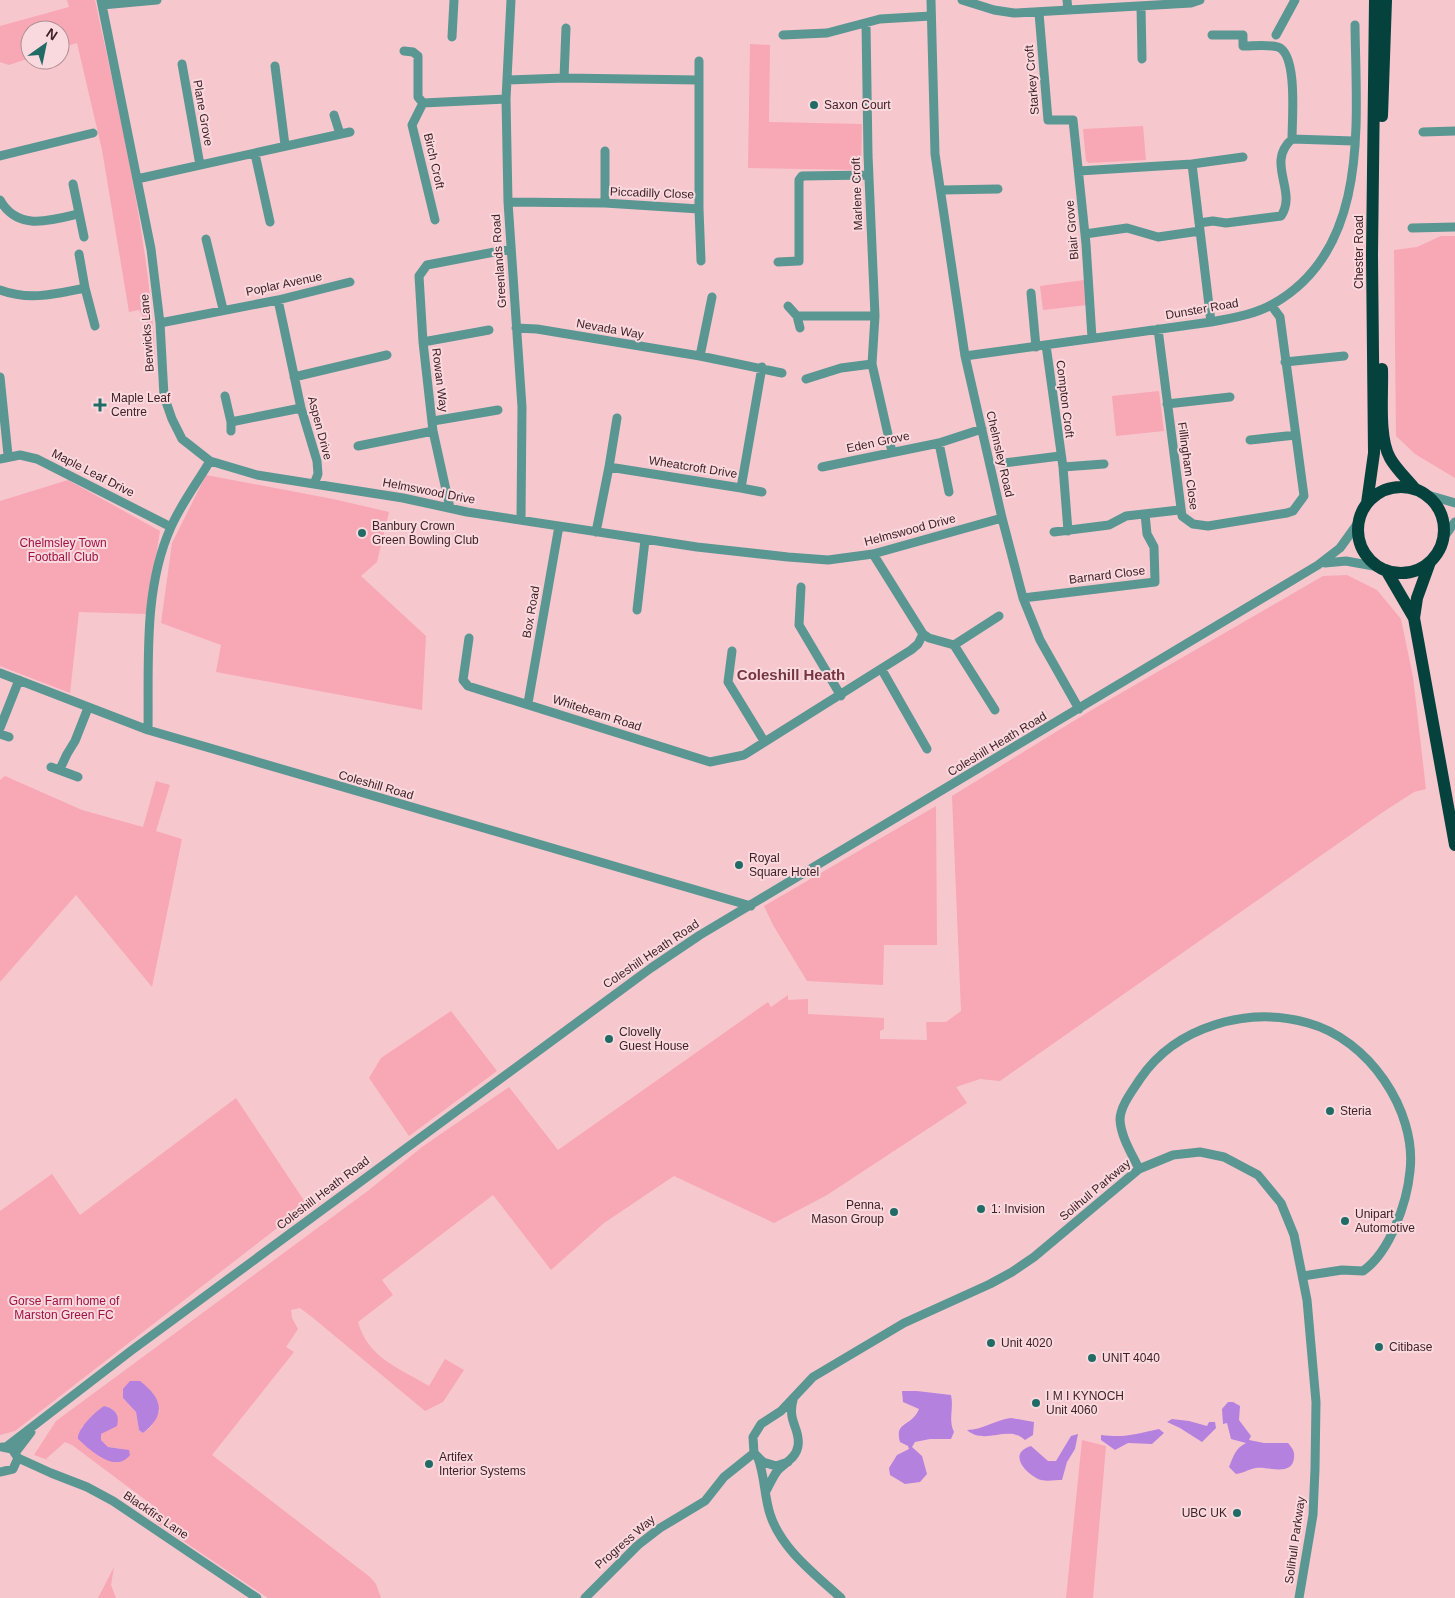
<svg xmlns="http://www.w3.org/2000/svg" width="1455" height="1598" viewBox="0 0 1455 1598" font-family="Arial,sans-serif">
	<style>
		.green { fill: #f8a7b5; fill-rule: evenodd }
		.water { fill: #b481df }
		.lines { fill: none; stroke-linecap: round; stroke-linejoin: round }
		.minor { stroke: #5a9792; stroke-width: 9 }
		.highway { stroke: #05423e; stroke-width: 12 }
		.poi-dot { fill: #216b66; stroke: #f9d9dd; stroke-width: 2 }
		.labels { text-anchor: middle; stroke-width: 4; stroke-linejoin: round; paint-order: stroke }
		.street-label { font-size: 12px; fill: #3f2227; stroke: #f9d9dd }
		.poi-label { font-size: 12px; fill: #3f2227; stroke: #f9d9dd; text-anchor: start }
		.park-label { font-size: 12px; fill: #9f1144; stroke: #f9d9dd }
		.quarter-label { font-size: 15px; font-weight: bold; fill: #773644; stroke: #f9d9dd }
	</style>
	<rect width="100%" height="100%" fill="#f7c7ce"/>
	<path class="green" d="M67,0h28c25,118 54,237 60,358l-10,-38 -6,-10 -10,2 -27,-162 -25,-107 -17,5v-18h-30v28l-21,7 -9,-3v-36l69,-19z
		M750,44l20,1 -1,77 93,2 -1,46 -113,-2z
		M1143,126l3,34 -57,3 -3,-2 -3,-32z
		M1441,236h14v242l-40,-24 -19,-18 -2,-186 23,-3z
		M1084,280l3,25 -44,5 -3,-24z
		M1159,391l5,40 -48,5 -4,-40z
		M206,475l127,24 56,13 -12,50 -16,14 65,60 -4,74 -206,-38 5,-27 -60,-22 11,-80z
		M68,480l92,51 -13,83 -68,-2 -9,81 -70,-27v-165z
		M1347,575l30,15 24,29 12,58 13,112 -12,3 -31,20 -383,269 -20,-2 -24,8 11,16 -140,92 -53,28 -100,-47 -70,47 -53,47 -58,-75 -111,85 11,15 -35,27c10,36 41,46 71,64l16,-27 19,11 -21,32 -18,9 -113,-94 -12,-9 -9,2 1,8 6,11 -12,18 8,5 -82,103 158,122 6,7 5,14h-113l-113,-76 4,-5v-7l-87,-65 -7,-3 -19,17 13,5 -25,-9 22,-34 313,-231 53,-43 87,-60 49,63 210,-148 3,5 17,-12v5l20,-1v15l76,4v11l-4,2v8l47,1 -1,-18h20l15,-11 -9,-215 138,-85 233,-135zM123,1398l37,12 -9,17 -8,6 -4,-3 -3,-18zM104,1406l8,3 5,5 -8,15 -8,5v6l7,7 15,2 -22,9 -23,-19 4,-13 6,-3z
		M5,776l77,34 61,17 13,-46 14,4 -14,46 26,8 -30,148 -76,-92 -76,87v-202z
		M936,806l1,139h-53l-1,40 -76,-4 -34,-56 -9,-19z
		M451,1011l46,60 -88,65 -40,-58 12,-20z
		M236,1098l71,107 -292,226 -15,4v-224l52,-37 28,41z
		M1082,1440l24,6 -13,152h-27z
		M114,1567l-3,18 5,13h-18z"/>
	<path class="water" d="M130,1381h10c22,17 27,33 3,52l-4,-3 -3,-18 -13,-14v-9z
		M902,1391h15l34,4c3,13 -3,25 3,37l-3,7h-21l-15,3 -3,5 10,9 5,18 -7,8 -15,2 -15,-9 -1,-7 8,-13 12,-6 -1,-3 -8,-4c-6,-21 12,-15 19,-33l-16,-7z
		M1228,1402h5l7,4 -1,14 12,16 -2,4 15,3h24c4,5 7,8 6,15 -2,19 -27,8 -38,10 -7,1 -12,5 -20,6l-7,-7c5,-12 6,-18 17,-24l-15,-4 -4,-16 -4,1 -1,-15z
		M104,1406c11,3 16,8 13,20l-16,8v6l7,7 21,3 1,5c-15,19 -40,-5 -52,-16 -1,-10 17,-27 26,-33z
		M1011,1418l23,4 -1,13 -8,5c-17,-16 -40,6 -58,-10 15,0 28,-10 44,-12z
		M1172,1419l17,2 18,5 2,-4h6l1,6 -14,14 -22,-14 -13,-6z
		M1159,1429l5,4 -12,11 -24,-1 -13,7 -14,-10v-5c26,3 33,-1 58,-6z
		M1078,1434l-3,15 -8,13 -5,18c-7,0 -18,2 -24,-1 -14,-7 -30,-26 -7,-33l17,15h8l15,-25z"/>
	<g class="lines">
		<path class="minor" d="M101,0l50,249 9,74 4,73 8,23 10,20 28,22 47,14 146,23 64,14 230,35 91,10 40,3 45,-6 129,-36
			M511,0l-5,99 2,103 14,205 -1,112
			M931,0l4,154 30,202 37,162 21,80 17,42 39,69
			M962,0l32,10 20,3 177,-10 9,-3
			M1067,0l1,10
			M102,5l55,-5
			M1141,6l1,53
			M1039,13l9,107h25l13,124 6,94
			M866,24l2,131 7,161 -3,48 20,88
			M783,35l44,-2 53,-14 51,-3
			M1212,35h31v11c10,0 25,-2 35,1 20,7 14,73 14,92
			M1276,35l19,-35
			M452,37l2,-37
			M404,51l9,1 5,4v41l5,6
			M182,64l18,101
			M275,66l10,79
			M564,78l2,-50
			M507,80l57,-2 134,2
			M334,115l6,19
			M1423,132l32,-1
			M605,151v52
			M255,154l15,68
			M0,156l93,-23
			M1192,164l51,-7
			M1079,171l113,-7 19,158
			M137,179l213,-47
			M73,184l11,53
			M942,190l56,-1
			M0,200c17,31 50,21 78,14
			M508,202l97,1 94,6v-148
			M699,209l2,52
			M435,220l-23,-95 11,-22 83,-4
			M1199,223l14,-2 13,2 55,-7c17,-25 -16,-53 11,-77l62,2
			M1412,228l43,-1
			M1085,234l42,-6 31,9 42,-6
			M206,239l17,70
			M79,254l6,34
			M778,262l21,-1v-81l3,-4 67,-1
			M0,290c29,11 55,4 85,-2l10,38
			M1031,293l5,54
			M278,300l23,108 16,53 1,13 -4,10
			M788,306l9,10 3,12
			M797,316h78
			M160,323l118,-23 72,-18
			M516,328l21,1 163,27 82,17
			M1158,329l24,187 11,8 15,2 79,-13 6,-2 11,-15 -24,-179 -9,-12
			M423,342l66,-12
			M1046,345l17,122 5,64
			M700,356l12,-59
			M965,356l246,-34c20,-4 43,-7 62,-18 98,-55 83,-183 82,-279
			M1285,362l59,-6
			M0,377l8,78
			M294,377l93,-22
			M806,379l35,-11 31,-4
			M225,396l6,26
			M1167,404l63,-7
			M433,421l65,-11
			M231,431v-9l70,-14
			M1250,440l46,-5
			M939,443l10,49
			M358,446l75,-15
			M0,459l20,-4 17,4 134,68
			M1004,463l56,-7
			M609,467l8,-49
			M822,467l117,-24 43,-14
			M1063,467l41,-3
			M741,488l21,4
			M1428,495l27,8
			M450,508l-17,-77 -10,-89 -4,-66 8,-11 83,-16
			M596,532l13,-65 132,21 21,-121
			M1054,532l55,-7 17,-9 53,-6
			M1444,537l11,-15
			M873,554l50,80
			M1325,563l21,-2 33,6
			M801,587l-2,38 42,71
			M1023,598l132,-16 -1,-35 -7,-13 -2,-20
			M637,610l8,-70
			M469,638l-6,42 5,6 242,76 34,-7 167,-105 7,-6 5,-10 6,4 25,7 45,-29
			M954,645l41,65
			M732,651l-4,31 36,59
			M882,670l45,79
			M0,673l148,57 603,176
			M528,703l31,-177
			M0,728l19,-48
			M148,730c1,-67 -5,-141 23,-203 10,-23 26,-44 39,-66
			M0,734l9,3
			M51,767l27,10
			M60,769l7,-15 8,-13 13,-33
			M1139,1169c-7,-15 -18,-32 -19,-49 0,-14 13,-30 20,-41 36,-53 108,-73 168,-56 60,16 109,87 102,148 -3,32 -20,81 -47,100l-21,-1 -39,6
			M6,1447l126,-97 519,-382 49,-33 618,-370 22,-17 18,-25
			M15,1453l16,-21
			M18,1458l33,15 36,14 26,14 144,97
			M758,1458c7,19 6,37 12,56 11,35 45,60 71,84
			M788,1462l-12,4 -13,-4 -9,-9 -1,-16 8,-13 20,-13 32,-34 91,-54 86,-39 22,-12 22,-15 105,-88 34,-14 27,-3 24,5 34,18 23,28 13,32 13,65 9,102 -1,67 -2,46 -14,83
			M0,1472l13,-3 5,-11 -6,-9 -10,-2
			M766,1491c4,-7 7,-15 12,-21 8,-8 18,-12 20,-24 3,-17 -11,-24 -5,-46
			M585,1598l53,-53 22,-17 45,-27 19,-24 30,-24"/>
		<path class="highway" d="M1382,116l4,-116
			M1382,369c1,24 -4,68 8,89 6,11 17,21 25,31
			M1358 530a43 43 0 1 1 86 0a43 43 0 1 1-86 0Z
			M1367,503l7,-50 -2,-198 3,-255
			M1430,562l-13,36 -3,20 41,227
			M1386,570l28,48"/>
	</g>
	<g class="poi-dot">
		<circle cx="814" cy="105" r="5"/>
		<path d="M97.5 397.5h5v5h5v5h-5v5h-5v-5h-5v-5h5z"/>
		<circle cx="362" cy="533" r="5"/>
		<circle cx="739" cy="865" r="5"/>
		<circle cx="609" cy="1039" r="5"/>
		<circle cx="1330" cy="1111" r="5"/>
		<circle cx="981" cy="1209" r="5"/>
		<circle cx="894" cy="1212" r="5"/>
		<circle cx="1345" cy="1221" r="5"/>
		<circle cx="991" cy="1343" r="5"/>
		<circle cx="1379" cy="1347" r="5"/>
		<circle cx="1092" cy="1358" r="5"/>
		<circle cx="1036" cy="1403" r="5"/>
		<circle cx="429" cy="1464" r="5"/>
		<circle cx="1237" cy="1513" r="5"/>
	</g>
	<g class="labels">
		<g class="street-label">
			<text transform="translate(1032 80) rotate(-95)" y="4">Starkey Croft</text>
			<text transform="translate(203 113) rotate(80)" y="4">Plane Grove</text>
			<text transform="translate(434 161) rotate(77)" y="4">Birch Croft</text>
			<text transform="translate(652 193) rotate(2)" y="4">Piccadilly Close</text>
			<text transform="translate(857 194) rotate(-92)" y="4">Marlene Croft</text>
			<text transform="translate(1072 230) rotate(-95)" y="4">Blair Grove</text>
			<text transform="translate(1359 252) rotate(-90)" y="4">Chester Road</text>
			<text transform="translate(499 261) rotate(-94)" y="4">Greenlands Road</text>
			<text transform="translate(284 284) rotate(-12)" y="4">Poplar Avenue</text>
			<text transform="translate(1202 309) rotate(-10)" y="4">Dunster Road</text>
			<text transform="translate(610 329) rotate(10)" y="4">Nevada Way</text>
			<text transform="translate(147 333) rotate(-94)" y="4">Berwicks Lane</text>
			<text transform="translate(440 380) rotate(83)" y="4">Rowan Way</text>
			<text transform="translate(1065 399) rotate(83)" y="4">Compton Croft</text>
			<text transform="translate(320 428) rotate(75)" y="4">Aspen Drive</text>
			<text transform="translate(878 442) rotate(-12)" y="4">Eden Grove</text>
			<text transform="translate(1000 454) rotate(77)" y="4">Chelmsley Road</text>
			<text transform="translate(1188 466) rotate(82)" y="4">Fillingham Close</text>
			<text transform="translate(693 467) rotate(9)" y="4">Wheatcroft Drive</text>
			<text transform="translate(93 473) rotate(27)" y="4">Maple Leaf Drive</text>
			<text transform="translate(429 491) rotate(11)" y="4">Helmswood Drive</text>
			<text transform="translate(910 530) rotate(-15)" y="4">Helmswood Drive</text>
			<text transform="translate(1107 575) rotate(-7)" y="4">Barnard Close</text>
			<text transform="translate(531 612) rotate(-80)" y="4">Box Road</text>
			<text transform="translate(597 713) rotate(18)" y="4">Whitebeam Road</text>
			<text transform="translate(997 744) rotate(-31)" y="4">Coleshill Heath Road</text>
			<text transform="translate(376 785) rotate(16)" y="4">Coleshill Road</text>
			<text transform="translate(651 954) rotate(-34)" y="4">Coleshill Heath Road</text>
			<text transform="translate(1095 1190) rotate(-40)" y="4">Solihull Parkway</text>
			<text transform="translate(323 1193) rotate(-37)" y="4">Coleshill Heath Road</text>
			<text transform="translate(156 1515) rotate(34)" y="4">Blackfirs Lane</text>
			<text transform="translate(1295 1540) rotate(-82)" y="4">Solihull Parkway</text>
			<text transform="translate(625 1542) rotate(-41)" y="4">Progress Way</text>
		</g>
		<g class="poi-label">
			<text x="824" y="109">Saxon Court</text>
			<text x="111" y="402">Maple Leaf<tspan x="111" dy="14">Centre</tspan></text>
			<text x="372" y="530">Banbury Crown<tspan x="372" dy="14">Green Bowling Club</tspan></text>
			<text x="749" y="862">Royal<tspan x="749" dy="14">Square Hotel</tspan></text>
			<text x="619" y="1036">Clovelly<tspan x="619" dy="14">Guest House</tspan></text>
			<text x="1340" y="1115">Steria</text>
			<text x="884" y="1209" text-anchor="end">Penna,<tspan x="884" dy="14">Mason Group</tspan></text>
			<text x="991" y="1213">1: Invision</text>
			<text x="1355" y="1218">Unipart<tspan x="1355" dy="14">Automotive</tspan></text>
			<text x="1001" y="1347">Unit 4020</text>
			<text x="1389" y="1351">Citibase</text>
			<text x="1102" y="1362">UNIT 4040</text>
			<text x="1046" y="1400">I M I KYNOCH<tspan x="1046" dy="14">Unit 4060</tspan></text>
			<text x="439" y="1461">Artifex<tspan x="439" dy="14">Interior Systems</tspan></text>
			<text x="1227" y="1517" text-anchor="end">UBC UK</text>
		</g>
		<g class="park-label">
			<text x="63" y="547">Chelmsley Town<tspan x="63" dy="14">Football Club</tspan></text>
			<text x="64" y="1305">Gorse Farm home of<tspan x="64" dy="14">Marston Green FC</tspan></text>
		</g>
		<g class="quarter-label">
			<text x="791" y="680">Coleshill Heath</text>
		</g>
	</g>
	<g transform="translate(45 45) rotate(33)"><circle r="24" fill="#f9d9dd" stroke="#af9094"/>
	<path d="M0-4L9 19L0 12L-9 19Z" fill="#216b66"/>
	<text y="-8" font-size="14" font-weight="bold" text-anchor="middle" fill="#3f2227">N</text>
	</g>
</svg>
